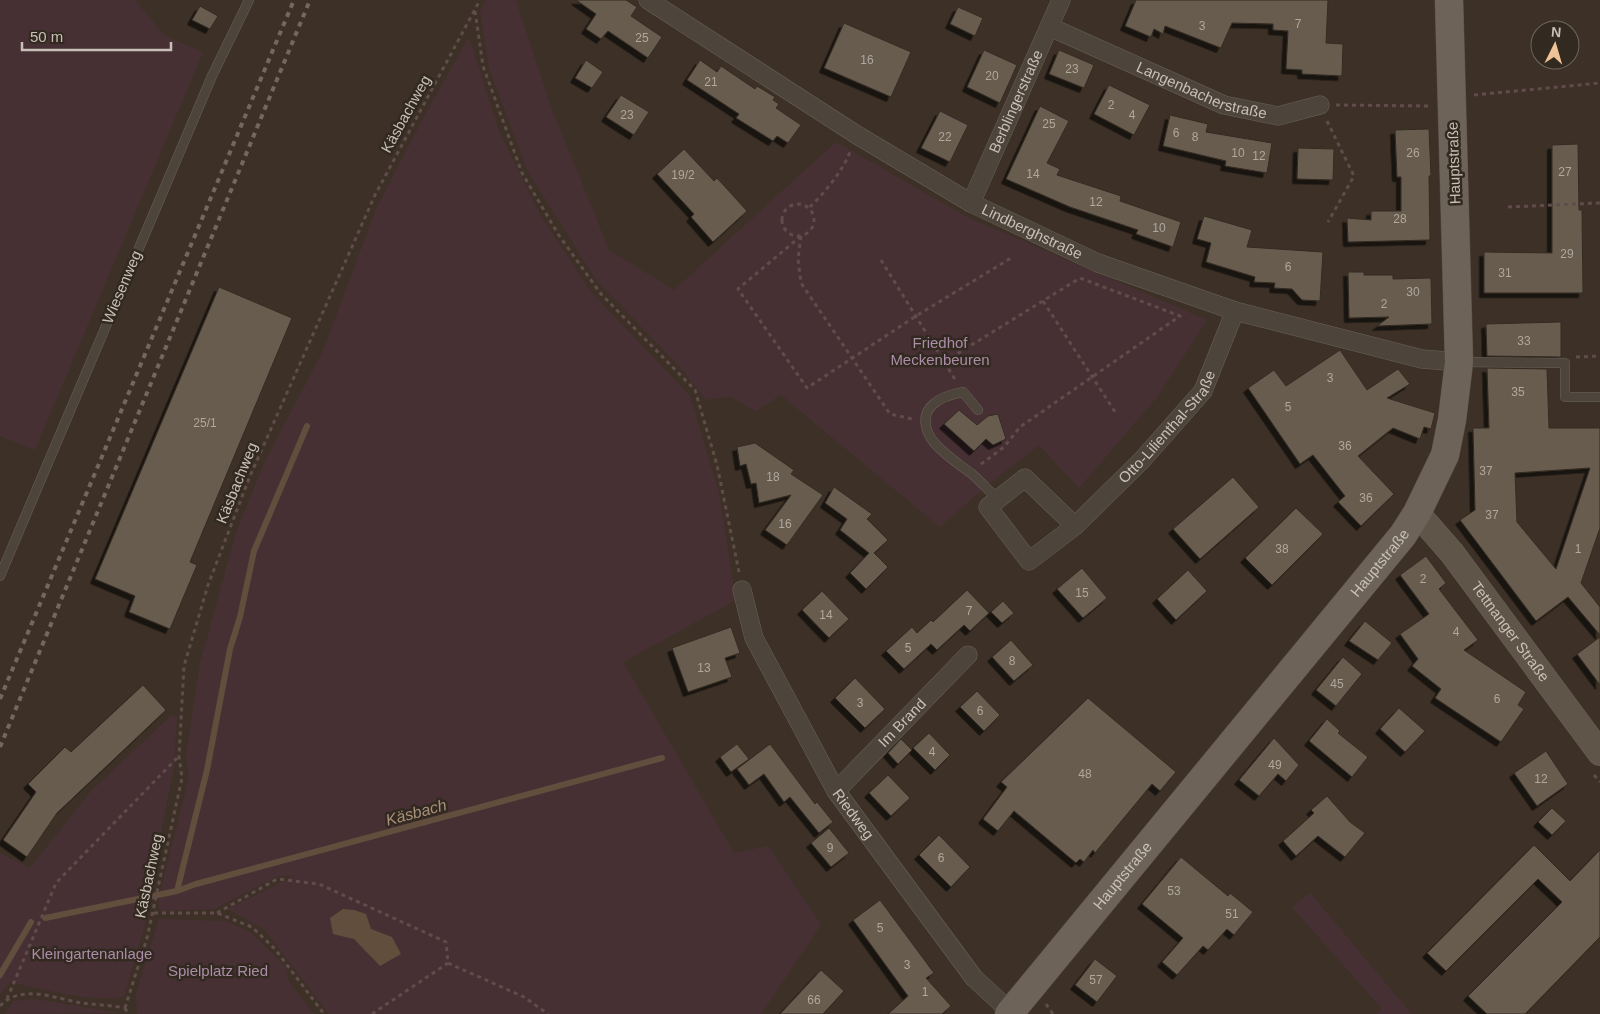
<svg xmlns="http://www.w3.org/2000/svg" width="1600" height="1014" viewBox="0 0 1600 1014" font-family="Arial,sans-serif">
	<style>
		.green { fill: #473034; fill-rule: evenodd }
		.water { fill: #624e3c }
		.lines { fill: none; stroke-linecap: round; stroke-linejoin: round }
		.stream { stroke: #624e3c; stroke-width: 6 }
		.building { fill: #685c50; stroke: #342b22; fill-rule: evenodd; filter: url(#shadow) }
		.service-casing { stroke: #6b6259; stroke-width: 10 }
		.minor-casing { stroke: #6b6259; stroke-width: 19 }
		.secondary-casing { stroke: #6b6259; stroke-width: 26 }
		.primary-casing { stroke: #564d44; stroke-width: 29 }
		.path { stroke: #5f4c4b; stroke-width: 3; stroke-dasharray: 4 4; stroke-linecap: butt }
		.service { stroke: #4d443b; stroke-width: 9 }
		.minor { stroke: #4d443b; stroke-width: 18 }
		.secondary { stroke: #605549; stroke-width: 25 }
		.primary { stroke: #6d6359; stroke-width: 28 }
		.rail { stroke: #74685d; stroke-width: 4; stroke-dasharray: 5 5; stroke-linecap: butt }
		.labels { text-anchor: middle; stroke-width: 5; stroke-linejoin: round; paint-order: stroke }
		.number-label { font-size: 12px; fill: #b0a79d }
		.street-label { font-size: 15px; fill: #c8c0b7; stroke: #322920 }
		.park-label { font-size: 15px; fill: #ac8da8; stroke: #322920 }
		.water-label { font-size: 16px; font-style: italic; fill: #a9907a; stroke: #322920 }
	</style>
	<defs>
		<filter id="shadow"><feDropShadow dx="-4.5" dy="4.5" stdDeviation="0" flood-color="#0009"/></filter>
	</defs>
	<rect width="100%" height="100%" fill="#3d3127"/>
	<path class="green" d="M0,0h135l30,36 38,16 -168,398 -35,-14z
		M487,0h29l33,102 60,148 65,40 162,-148 131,75 240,103 -50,77 -78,91 -40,-43 -54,42 -45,40 -159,-132 -25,16 -28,-15 -22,4 -25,-32 -85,-88 -69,-110 -38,-102 -9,-57z
		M469,37l31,97 40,81 51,77 99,104 29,97 17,107 -113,62 111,191 34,-7 53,79 -60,89h-432l-65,-85 -37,-20 68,-33h-17l-64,33 -54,2 -2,-10 31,-124 -3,-21 14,-92 36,-131 29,-72 59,-112 52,-140 45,-87zM371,930l21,7 -12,29 -26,-27z
		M172,715l5,2 -3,50 -22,109 -7,48 -21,73c-37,5 -78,-7 -114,-15l-10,12v-141l30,15 61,-77z
		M1310,893l89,106 12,15h-35l6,-5 -90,-102z
		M159,919l67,2 24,11 35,34 4,16 25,32h-177l-1,-20z
		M36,999l82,14 -114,1 10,-13z"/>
	<path class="water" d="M343,909l11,1 12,4 5,15 21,8 9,17 -21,12 -26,-27 -21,-5 -3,-16z"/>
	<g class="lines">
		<path class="stream" d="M177,891l30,-121 23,-121 10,-32 14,-66 53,-125
			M45,918l132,-27 19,-7 466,-126
			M0,975l31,-53"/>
	</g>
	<path class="building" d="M576,0h50l11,7 -6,9 31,21 -14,21 -40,-27 -7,8 -15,-10 10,-15z
		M1136,0h192l-2,43 17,1 -1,32 -40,-2v-4l-16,-1 2,-38 -15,-1v-6l-41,-1 -11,25 -56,-22 -2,8 -9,-5 -3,8 -26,-11z
		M200,6l18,10 -8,13 -18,-9z
		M958,7l25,11 -8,18 -25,-12z
		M844,23l67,29 -20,45 -67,-29z
		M984,50l33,15 -17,38 -33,-16z
		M1059,50l35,15 -10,23 -35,-14z
		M586,60l17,12 -11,16 -17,-10z
		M700,60l17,12 4,-6 34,23 2,-3 18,11 -2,3 6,4 -3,4 25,17 -13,18 -11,-7 -4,5 -37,-23 3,-4 -52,-34z
		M1109,85l41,20 -16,30 -40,-21z
		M621,95l28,17 -15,23 -28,-18z
		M1040,106l29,15 -22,42 13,6 -3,6 64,21 -1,5 61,21 -8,25 -37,-13 2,-4 -68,-23 -64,-28z
		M940,111l28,14 -18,37 -29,-14z
		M1170,115l38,9 -2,8 66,11 -5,30 -42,-7 1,-5 -63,-15z
		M1429,129l2,47h-2l1,64 -82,2 -1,-24 24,2v-9h30v-34h-4l-2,-47z
		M1578,144l1,66h3l1,83h-99v-41l68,1v-108z
		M1298,148l36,1 -1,31 -36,-1z
		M684,149l30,32 3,-3 30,33 -34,31 -22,-25 3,-3 -37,-40z
		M1204,216l48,14 -5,17 76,5 -3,49 -18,-1 -10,-11 -18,-1 1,-5 -21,-1 1,-5 -49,-15 5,-19 -14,-4z
		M1348,272h16v3h29v4l38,-1 1,46 -55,2 12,-9 -40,1z
		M219,287l73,31 -102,244 7,3 -27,64 -41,-17 6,-16 -40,-17z
		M1561,322v35l-74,-1 -1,-32z
		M1340,350l27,40 31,-21 12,15 -23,14 48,15 -4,16 -7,-2 -4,12 -27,-11 -35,28 36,38 -33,32 -23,-24 7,-6 -32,-41 -13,9 -52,-76 26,-18 12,16z
		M1487,368l60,1 2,59h51v100l-19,55 19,24v28l-32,-38 -32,24 -76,-101 15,-10 -2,-82h16zM1590,468l-34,101 -39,-47 -2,-49z
		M959,410l18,15 11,-9 10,-2 8,25 -13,6 -7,-6 -12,12 -30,-27z
		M755,443l39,27 -3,4 32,21 -36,50 -22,-15 26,-35 -32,8 -3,-20 -5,1 -5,-20 -6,2 -3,-19z
		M1233,477l26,30 -59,52 -27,-30z
		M834,487l38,27 -5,5 21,21 -14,13 14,14 -22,22 -16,-16 19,-20 -29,-23 7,-11 -22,-16z
		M1296,508l27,26 -51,51 -27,-27z
		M1426,556l20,27 -7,6 39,51 -14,10 62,42 -8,13 6,4 -23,33 -66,-44 6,-9 -29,-23 6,-7 -18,-25 29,-20 -29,-39z
		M1082,568l25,30 -24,20 -26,-29z
		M1188,570l19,21 -31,29 -19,-21z
		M967,590l22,23 -19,18 -6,-6 -27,25 -6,-6 -27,25 -18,-18 26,-24 5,6 14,-13 2,2z
		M822,591l27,28 -20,19 -27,-28z
		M1003,601l11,12 -12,10 -11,-11z
		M1365,621l27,22 -14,17 -29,-19z
		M731,627l9,26 -15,5 7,19 -44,15 -16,-44z
		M1600,637v48l-23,-31z
		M1011,640l22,25 -19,16 -22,-24z
		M1343,657l19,17 -26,32 -20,-16z
		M855,678l30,31 -20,19 -30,-30z
		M143,685l23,25 -109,103 -30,44 -24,-17 33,-48 -8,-8 37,-37 6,5z
		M977,691l23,24 -16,16 -24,-24z
		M1088,698l88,74 -16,19 -8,-7 -57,69 -2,-3 -9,12 -4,-3 -4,4 -62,-52 -16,20 -15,-12 24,-32 -6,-5z
		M1399,708l26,23 -20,21 -25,-23z
		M1327,719l13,12 -2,2 30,24 -16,20 -43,-36z
		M929,733l21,22 -15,15 -22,-22z
		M1274,738l25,27 -13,16 -8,-7 -19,22 -20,-16z
		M901,739l11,11 -14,14 -10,-11z
		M737,744l12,15 -18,13 -11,-15z
		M770,744l45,60 2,-2 16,20 -14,11 -29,-36 -6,5 -20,-28 -15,11 -12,-16z
		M1546,751l22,33 -31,22 -23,-33z
		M888,775l22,23 -19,18 -22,-23z
		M1327,796l23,26 15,11 -20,24 -27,-21 -22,20 -13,-15 31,-28 -3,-3z
		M1552,808l14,13 -14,14 -14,-13z
		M829,828l20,25 -18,14 -20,-24z
		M939,835l31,32 -19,20 -32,-32z
		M1534,845l36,36 30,-31v87l-75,77h-38l-19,-18 94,-94 -24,-23 -92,92 -19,-18z
		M1181,857l47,39 2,-3 23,19 -19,23 -7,-6 -19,21 -5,-4 -26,29 -15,-13 21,-24 -41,-34z
		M880,900l54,73 -8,5 25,28 -9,8h-54l20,-18 -55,-76z
		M1095,959l22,17 -20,26 -22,-17z
		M821,970l23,21 -21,23h-43z"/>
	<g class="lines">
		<defs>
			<path id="service" d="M1461,362l104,1v34h35
				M978,410l-15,-18c-22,4 -47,15 -34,43 7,14 31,30 43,39 9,8 17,17 26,25
				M0,576l212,-500 37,-76"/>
			<g id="minor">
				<path id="s1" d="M648,0l209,135 114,68 127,60 137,48 187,48 37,3"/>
				<path id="s2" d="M1050,27l174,78 54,11 42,-11"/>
				<path id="s3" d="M971,203l90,-203"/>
				<path id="s4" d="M1075,526l-50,-48 -37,29 41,54 46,-35 67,-66 61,-69 32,-80"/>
				<path id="s5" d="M742,590l12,48 82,153 138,187 37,34"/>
				<path id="s6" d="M836,791l132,-136"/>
			</g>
			<g id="secondary">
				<path id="s7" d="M1417,513l35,40 148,200"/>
			</g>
			<g id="primary">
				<path id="s8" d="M1009,1014l394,-479 14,-22 28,-58 7,-35 7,-58 -10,-362"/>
			</g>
		</defs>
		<use href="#service" class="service-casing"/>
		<use href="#minor" class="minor-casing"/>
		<use href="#secondary" class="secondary-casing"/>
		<use href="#primary" class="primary-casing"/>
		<path class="path" d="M475,11l8,55 39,107 36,61 43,60 94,96 22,75 22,107
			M1474,95l126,-12
			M1336,105l94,1
			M1327,121l27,55 -26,46
			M782 220a16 16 0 1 1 32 0a16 16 0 1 1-32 0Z
			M810,207c15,-15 32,-35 40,-55
			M1508,207l92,-4
			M801,236l-63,53 69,99 109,-72 95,-58
			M801,236l-3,23 3,24 89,131 22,5
			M881,260l75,121
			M1043,301l74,114
			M1576,357l24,-1
			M944,362l136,-84 100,38 -160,111 -16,20 -24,18
			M1594,775l6,7
			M154,913h63l35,14 23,22 49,65
			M217,913l60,-34 42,5 127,58 2,21 76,34 24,17
			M7,999l49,-116 122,-126
			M1046,1004l7,10
			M0,1006c22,-23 56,-7 82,-3 14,2 29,2 43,5
			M125,1008l22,-70 35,-160 -3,-22 5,-90 24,-81 42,-109 125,-281 105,-195
			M125,1008l3,6
			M372,1014l76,-51"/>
		<use href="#service" class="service"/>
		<use href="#minor" class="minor"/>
		<use href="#secondary" class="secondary"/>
		<use href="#primary" class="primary"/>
		<path class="rail" d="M0,699l294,-699
			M0,747l310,-747"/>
	</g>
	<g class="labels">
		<g class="number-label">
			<text x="1298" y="28">7</text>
			<text x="1202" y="30">3</text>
			<text x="642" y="42">25</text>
			<text x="867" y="64">16</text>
			<text x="1072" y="73">23</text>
			<text x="992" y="80">20</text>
			<text x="711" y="86">21</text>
			<text x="1111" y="109">2</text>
			<text x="627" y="119">23</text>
			<text x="1132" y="119">4</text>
			<text x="1049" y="128">25</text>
			<text x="1176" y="137">6</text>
			<text x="945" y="141">22</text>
			<text x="1195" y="141">8</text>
			<text x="1238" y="157">10</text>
			<text x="1413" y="157">26</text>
			<text x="1259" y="160">12</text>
			<text x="1565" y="176">27</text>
			<text x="1033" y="178">14</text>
			<text x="683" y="179">19/2</text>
			<text x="1096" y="206">12</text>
			<text x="1400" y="223">28</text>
			<text x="1159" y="232">10</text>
			<text x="1567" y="258">29</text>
			<text x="1288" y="271">6</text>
			<text x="1505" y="277">31</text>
			<text x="1413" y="296">30</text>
			<text x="1384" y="308">2</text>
			<text x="1524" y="345">33</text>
			<text x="1330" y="382">3</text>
			<text x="1518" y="396">35</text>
			<text x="1288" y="411">5</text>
			<text x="205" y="427">25/1</text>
			<text x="1345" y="450">36</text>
			<text x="1486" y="475">37</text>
			<text x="773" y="481">18</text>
			<text x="1366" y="502">36</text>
			<text x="1492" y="519">37</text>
			<text x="785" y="528">16</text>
			<text x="1282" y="553">38</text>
			<text x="1578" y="553">1</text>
			<text x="1423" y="583">2</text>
			<text x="1082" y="597">15</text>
			<text x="969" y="615">7</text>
			<text x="826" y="619">14</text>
			<text x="1456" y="636">4</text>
			<text x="908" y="652">5</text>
			<text x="1012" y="665">8</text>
			<text x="704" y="672">13</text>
			<text x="1337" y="688">45</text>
			<text x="1497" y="703">6</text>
			<text x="860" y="707">3</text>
			<text x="980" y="715">6</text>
			<text x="932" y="756">4</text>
			<text x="1275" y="769">49</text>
			<text x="1085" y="778">48</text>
			<text x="1541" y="783">12</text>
			<text x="830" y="852">9</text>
			<text x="941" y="862">6</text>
			<text x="1174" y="895">53</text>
			<text x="1232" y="918">51</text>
			<text x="880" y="932">5</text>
			<text x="907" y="969">3</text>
			<text x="1096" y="984">57</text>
			<text x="925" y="996">1</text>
			<text x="814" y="1004">66</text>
		</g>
		<g class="street-label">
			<text dy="5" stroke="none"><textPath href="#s2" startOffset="165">Langenbacherstraße</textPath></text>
			<text dy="5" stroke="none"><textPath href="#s3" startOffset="111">Berblingerstraße</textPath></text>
			<text transform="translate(406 114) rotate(-61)" y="5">Käsbachweg</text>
			<text transform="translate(1454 163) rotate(-92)" y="5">Hauptstraße</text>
			<text dy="5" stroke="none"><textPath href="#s1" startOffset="449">Lindberghstraße</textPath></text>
			<text transform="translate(122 287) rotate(-67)" y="5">Wiesenweg</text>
			<text dy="5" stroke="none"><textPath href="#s4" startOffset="378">Otto-Lilienthal-Straße</textPath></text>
			<text transform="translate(237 483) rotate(-68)" y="5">Käsbachweg</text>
			<text dy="5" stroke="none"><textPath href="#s8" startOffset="584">Hauptstraße</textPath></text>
			<text dy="5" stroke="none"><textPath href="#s7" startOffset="151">Tettnanger Straße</textPath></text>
			<text dy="5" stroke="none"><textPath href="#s6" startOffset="95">Im Brand</textPath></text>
			<text dy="5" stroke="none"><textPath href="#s5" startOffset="252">Riedweg</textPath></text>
			<text transform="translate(149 876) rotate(-78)" y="5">Käsbachweg</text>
			<text dy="5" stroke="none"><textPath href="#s8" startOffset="179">Hauptstraße</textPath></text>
		</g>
		<g class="park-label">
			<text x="940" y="348">Friedhof<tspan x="940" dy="17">Meckenbeuren</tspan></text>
			<text x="92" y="959">Kleingartenanlage</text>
			<text x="218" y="976">Spielplatz Ried</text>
		</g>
		<g class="water-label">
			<text transform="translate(416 812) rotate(-15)" y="6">Käsbach</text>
		</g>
	</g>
	<g transform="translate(1555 45) rotate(5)"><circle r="24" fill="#322920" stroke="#6e655c"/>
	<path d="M0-4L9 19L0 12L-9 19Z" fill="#efc395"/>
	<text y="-8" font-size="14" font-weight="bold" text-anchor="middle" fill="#c8c0b7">N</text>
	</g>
	<path d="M22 42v8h149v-8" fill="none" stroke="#c8c0b7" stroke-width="2.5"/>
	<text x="30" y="42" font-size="15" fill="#c8c0b7" stroke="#322920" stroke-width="4" paint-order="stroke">50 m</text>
</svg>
